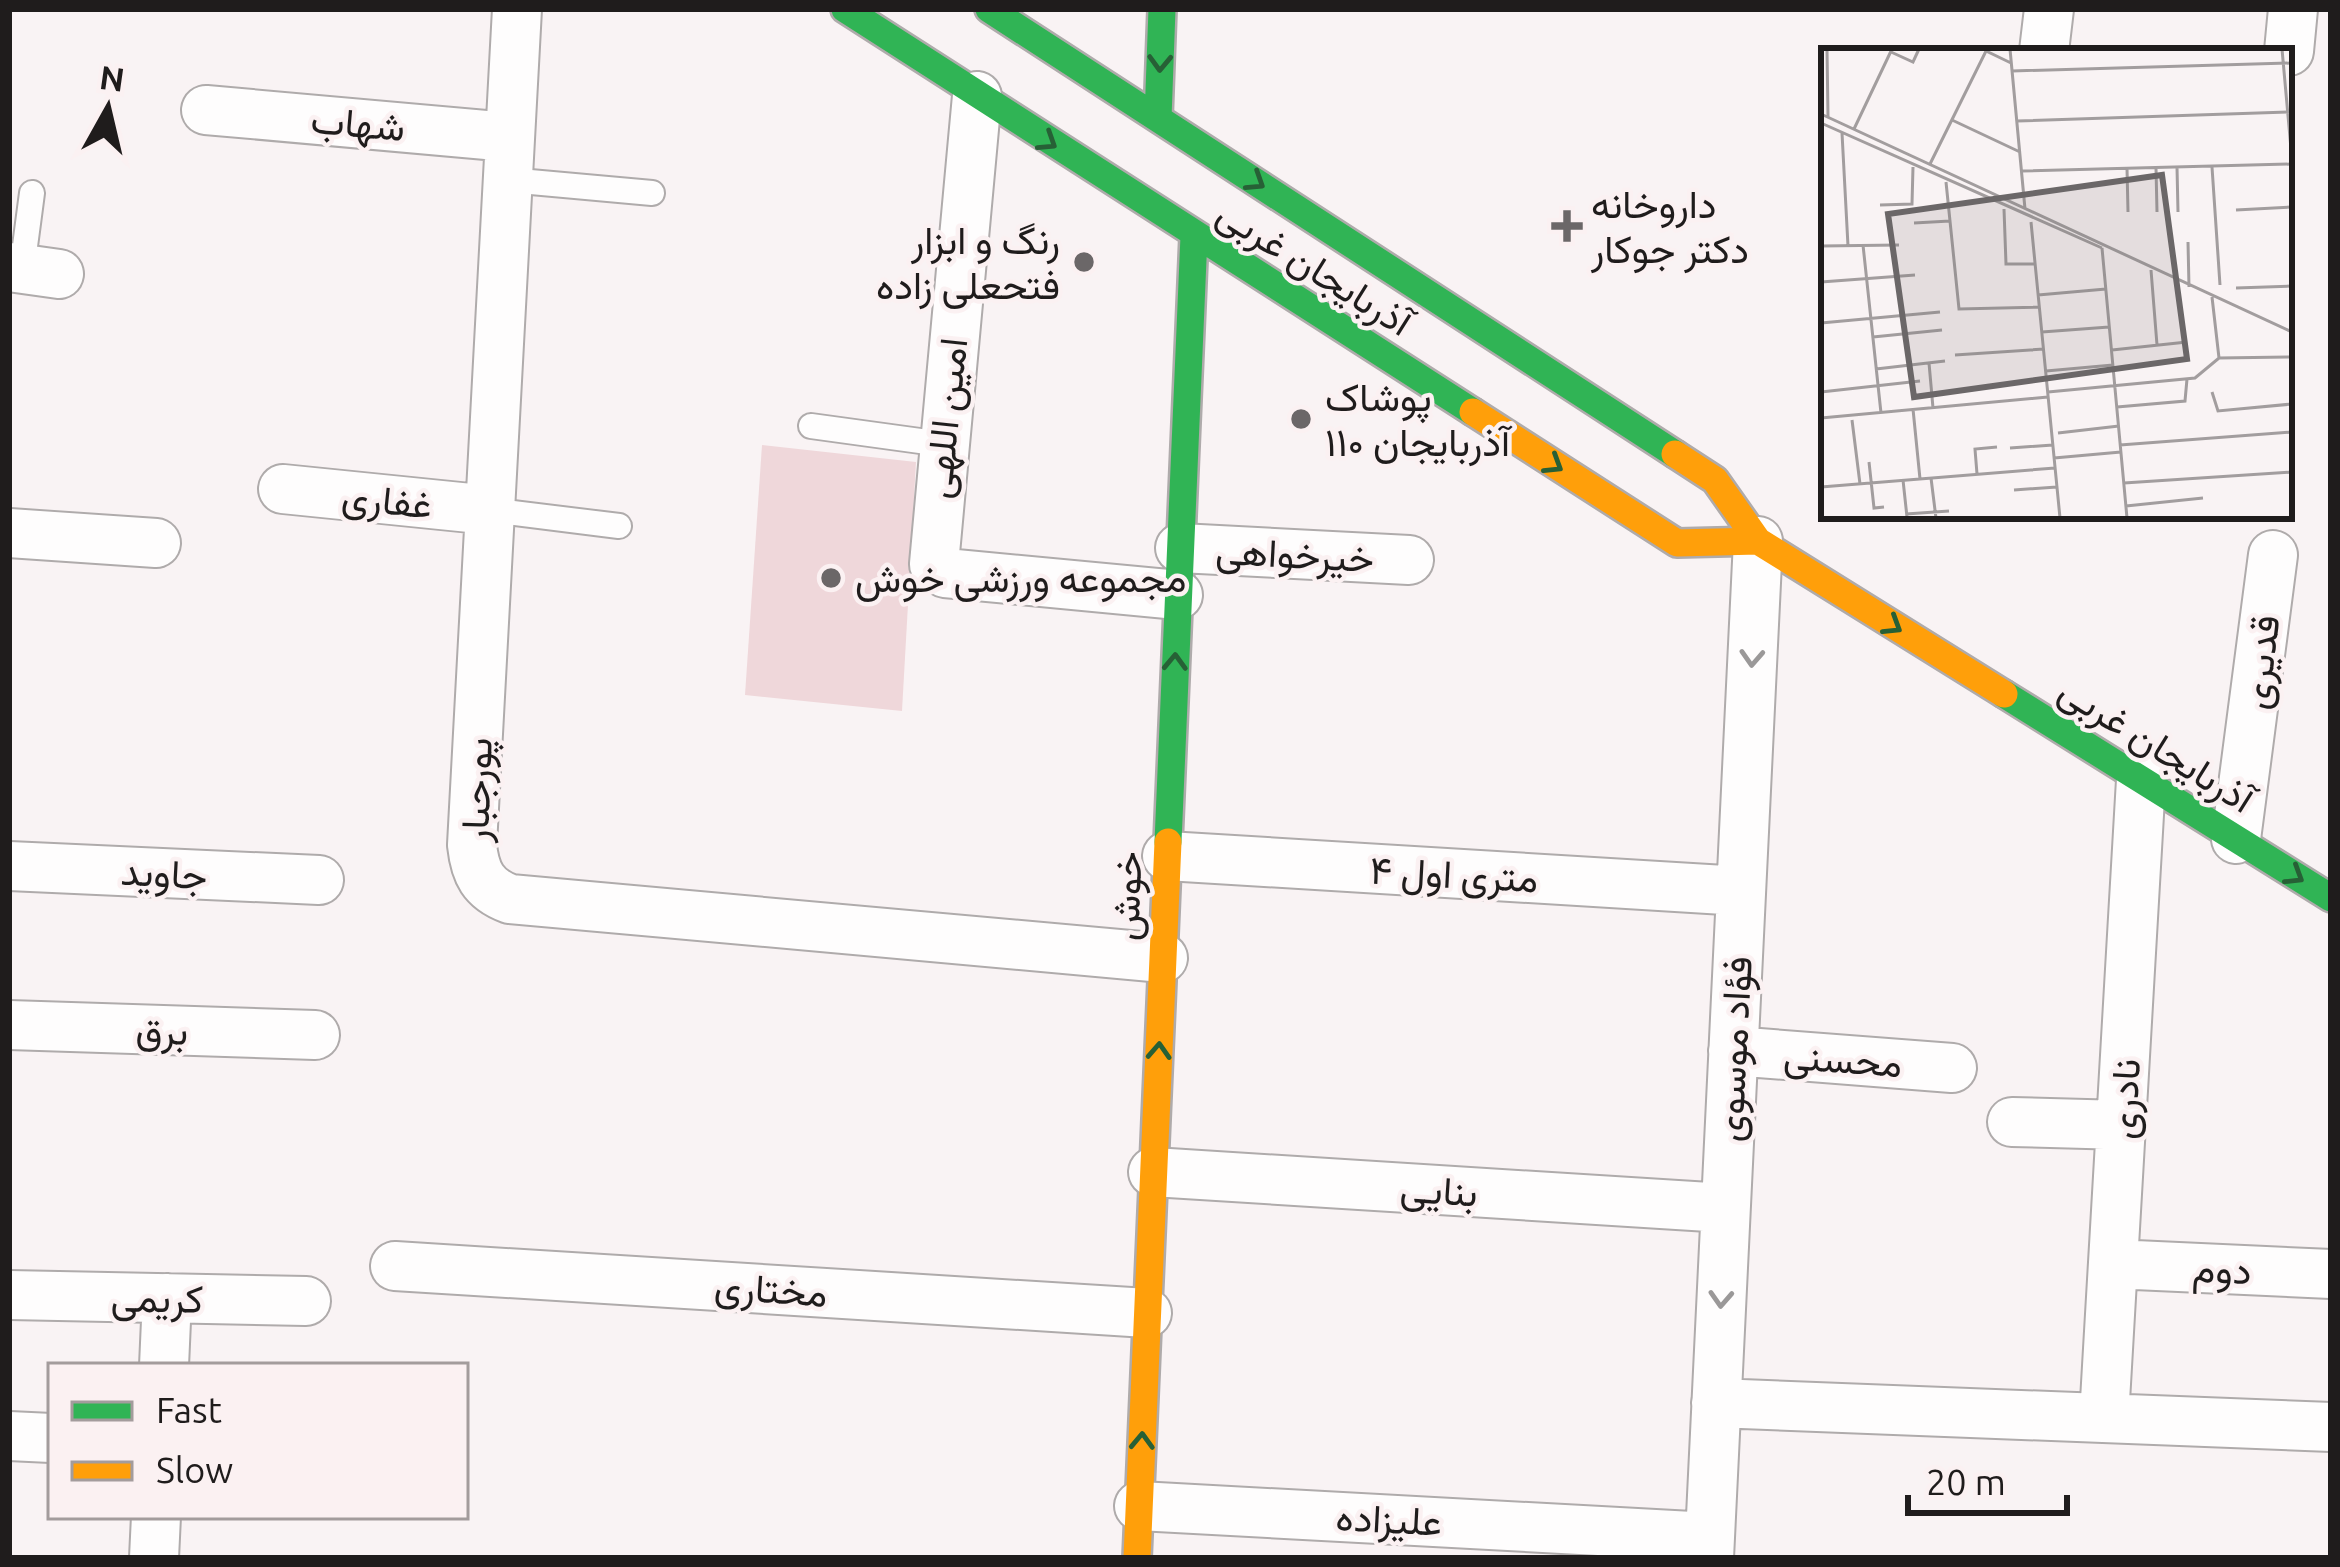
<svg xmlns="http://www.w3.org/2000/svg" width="2340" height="1567" viewBox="0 0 2340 1567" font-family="Ubuntu,Vazirmatn,sans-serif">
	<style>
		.garden { fill: #efd7da }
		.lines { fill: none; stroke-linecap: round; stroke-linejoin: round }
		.lane-casing { stroke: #afabab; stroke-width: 28 }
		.street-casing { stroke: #afabab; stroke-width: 52 }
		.fast-casing { stroke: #afabab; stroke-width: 32 }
		.slow-casing { stroke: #afabab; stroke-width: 32 }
		.lane { stroke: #fefdfd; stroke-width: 24 }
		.street { stroke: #fefdfd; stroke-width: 48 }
		.fast { stroke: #30b455; stroke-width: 27 }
		.slow { stroke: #ff9f0a; stroke-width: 27 }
		.oneway { stroke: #276036 }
		.oneway2 { stroke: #9a9898 }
		.poi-dot { fill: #6b6768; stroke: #fbf1f2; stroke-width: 4.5 }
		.labels { text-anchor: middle; stroke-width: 9; stroke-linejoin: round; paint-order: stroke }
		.street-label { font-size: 39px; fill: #1f1c1c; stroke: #fbf1f2 }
		.poi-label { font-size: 39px; fill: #1f1c1c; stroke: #fbf1f2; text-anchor: start }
		.inset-road { fill: none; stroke: #a29d9e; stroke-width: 3 }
		.view { fill: #6b6768; fill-opacity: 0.15; stroke: #6b6768; stroke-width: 6 }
		.inset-edge { fill: none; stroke: #1f1c1c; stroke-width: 6 }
	</style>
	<rect width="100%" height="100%" fill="#f9f3f4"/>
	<path class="garden" d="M762,445l154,17 -14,249 -157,-16z"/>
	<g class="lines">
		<defs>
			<path id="lane" d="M508,180l144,13
				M22,269l10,-76
				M811,426l131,18
				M490,510l129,16"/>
			<path id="street" d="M517,9l-45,836c3,28 11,44 38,54l653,59
				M2044,51l5,-42
				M2289,51l4,-42
				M977,96l-43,468 11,9 233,22
				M206,110l303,27
				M9,267l50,7
				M283,489l207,21
				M9,533l147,10
				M1180,548l229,12
				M2236,839l37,-284
				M1167,856l574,35
				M9,866l310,14
				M9,1025l306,10
				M1733,1051l219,17
				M2012,1122l111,3
				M1153,1172l572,36
				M2113,1264l218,10
				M395,1266l752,47
				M9,1295l297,6
				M164,1366l3,-68
				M1716,1403l615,24
				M2104,1418l37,-638
				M9,1436l42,2
				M1139,1506l571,31
				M154,1558l2,-42
				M1709,1558l49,-1017"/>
			<path id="fast" d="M845,9l628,403
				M989,9l686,445
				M1158,118l4,-109
				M2004,694l327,204
				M1168,842l26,-606"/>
			<path id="slow" d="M1473,412l204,131 81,-2
				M1675,454l40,26 43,61 246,153
				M1137,1558l31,-716"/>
		</defs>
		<use href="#lane" class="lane-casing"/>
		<use href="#street" class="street-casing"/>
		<use href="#fast" class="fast-casing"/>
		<use href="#slow" class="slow-casing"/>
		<use href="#lane" class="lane"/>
		<use href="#street" class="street"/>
		<use href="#fast" class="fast"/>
		<use href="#slow" class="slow"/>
	</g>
	<defs><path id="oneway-chevron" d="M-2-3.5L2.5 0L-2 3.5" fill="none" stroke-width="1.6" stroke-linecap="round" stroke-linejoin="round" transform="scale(3)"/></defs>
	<g class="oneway">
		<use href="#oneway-chevron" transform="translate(1160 63) rotate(92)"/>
		<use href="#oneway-chevron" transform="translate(1048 142) rotate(33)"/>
		<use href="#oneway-chevron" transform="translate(1256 182) rotate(33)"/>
		<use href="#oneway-chevron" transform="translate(1554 465) rotate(32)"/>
		<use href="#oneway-chevron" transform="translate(1893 626) rotate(32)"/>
		<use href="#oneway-chevron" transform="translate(1175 662) rotate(-88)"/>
		<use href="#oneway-chevron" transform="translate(2295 876) rotate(32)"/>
		<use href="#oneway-chevron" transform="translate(1159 1051) rotate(-87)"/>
		<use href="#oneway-chevron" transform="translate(1142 1441) rotate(-88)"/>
	</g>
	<g class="oneway2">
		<use href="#oneway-chevron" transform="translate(1752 658) rotate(93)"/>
		<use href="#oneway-chevron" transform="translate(1721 1299) rotate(93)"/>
	</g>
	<g class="poi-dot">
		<path d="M1561 208h12v12h12v12h-12v12h-12v-12h-12v-12h12z"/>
		<circle cx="1084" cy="262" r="12"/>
		<circle cx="1301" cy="419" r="12"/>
		<circle cx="831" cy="578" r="12"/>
	</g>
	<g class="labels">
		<g class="street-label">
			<text transform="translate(358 123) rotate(5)" y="14">شهاب</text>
			<text transform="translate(1315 267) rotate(32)" y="14">آذربایجان غربی</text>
			<text transform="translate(945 418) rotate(-84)" y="14">امین اللهی</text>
			<text transform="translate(387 500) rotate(6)" y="14">غفاری</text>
			<text transform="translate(1295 554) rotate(3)" y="14">خیرخواهی</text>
			<text transform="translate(2260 662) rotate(-83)" y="14">قدیری</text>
			<text transform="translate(2157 744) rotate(32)" y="14">آذربایجان غربی</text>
			<text transform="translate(476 790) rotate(-88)" y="14">پورجبار</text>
			<text transform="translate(164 873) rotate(3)" y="14">جاوید</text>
			<text transform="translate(1454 874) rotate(3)" y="14">۴ متری اول</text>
			<text transform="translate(1126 896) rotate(-88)" y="14">خوش</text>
			<text transform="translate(162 1030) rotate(2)" y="14">برق</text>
			<text transform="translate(1733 1049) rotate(-87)" y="14">فؤاد موسوی</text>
			<text transform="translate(1843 1059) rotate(4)" y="14">محسنی</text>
			<text transform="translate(2124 1099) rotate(-87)" y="14">نادری</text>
			<text transform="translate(1439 1190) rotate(4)" y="14">بنایی</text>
			<text transform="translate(2222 1269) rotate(3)" y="14">دوم</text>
			<text transform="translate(771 1289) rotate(4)" y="14">مختاری</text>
			<text transform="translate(157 1298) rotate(1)" y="14">کریمی</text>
			<text transform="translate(1389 1519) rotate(3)" y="14">علیزاده</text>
		</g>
		<g class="poi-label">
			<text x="1591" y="218">داروخانه<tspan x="1591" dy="45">دکتر جوکار</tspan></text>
			<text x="1060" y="254" text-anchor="end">رنگ و ابزار<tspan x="1060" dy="45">فتحعلی زاده</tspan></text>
			<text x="1325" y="411">پوشاک<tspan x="1325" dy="45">آذربایجان ۱۱۰</tspan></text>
			<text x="855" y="592">مجموعه ورزشی خوش</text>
		</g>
	</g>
	<g transform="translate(1821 48)">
		<rect width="471" height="471" fill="#f9f3f4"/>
		<path class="inset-road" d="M6,1l1,68M189,1l15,160M461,1l10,111M70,4l22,10 6,-13M191,23l280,-8M0,66l471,218M131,72l68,32M196,73l274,-9M0,75l281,125M33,81l38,-80M21,85l6,113M109,116l56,-113 25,12M356,119l1,45M391,119l8,118M306,120l1,44M335,120l1,44M200,123l271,-7M125,134l13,127 81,-2M59,157l32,-1 1,-37M183,161l2,55h29M415,162l56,-3M210,174l29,296M93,175l36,-2M367,194l1,45M42,197l18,168M0,198l78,-1M281,200l25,270M330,222l6,75M0,234l94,-7M415,240l56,-2M217,247l68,-6M391,249l7,61M0,275l119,-11M221,284l67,-5M52,289l69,-7M291,302l75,-8M134,307l89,-6M108,315l4,45M55,321l69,-8M225,323l67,-6M0,344l99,-11M227,344l147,-14 24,-20 73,-1M391,344l6,19 74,-7M296,359l68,-6 2,-22M92,361l7,70M0,370l227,-21M31,372l8,64M237,385l61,-7M299,397l172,-13M189,400l43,-3M233,410l67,-6M48,414l5,46 10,-1M156,426l-2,-25 22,-2M110,430l5,40M82,432l4,37M303,435l168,-11M0,439l234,-19M193,442l43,-3M305,458l77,-8M85,466l43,-3"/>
		<path class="view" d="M341,127l25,184 -273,38 -26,-183z"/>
		<rect width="471" height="471" class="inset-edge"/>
	</g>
	<rect width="2340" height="1567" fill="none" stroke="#1f1c1c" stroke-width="24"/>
	<rect x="48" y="1363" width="420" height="156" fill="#fbf1f2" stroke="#a39c9c" stroke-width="3"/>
	<rect x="72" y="1402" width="60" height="18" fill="#30b455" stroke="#a39c9c" stroke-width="3"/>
	<text x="156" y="1423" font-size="36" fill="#1f1c1c">Fast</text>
	<rect x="72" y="1462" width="60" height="18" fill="#ff9f0a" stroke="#a39c9c" stroke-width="3"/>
	<text x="156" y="1483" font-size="36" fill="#1f1c1c">Slow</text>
	<g transform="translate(108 108) rotate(8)" stroke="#fbf1f2" stroke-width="9" paint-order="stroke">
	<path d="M0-9L21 45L0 30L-21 45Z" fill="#1f1c1c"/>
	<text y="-18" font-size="33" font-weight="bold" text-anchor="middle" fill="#1f1c1c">N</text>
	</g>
	<path d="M1908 1495v18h159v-18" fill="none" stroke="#1f1c1c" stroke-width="6"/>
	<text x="1926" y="1495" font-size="36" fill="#1f1c1c" stroke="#fbf1f2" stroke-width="9" paint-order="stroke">20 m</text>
</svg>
